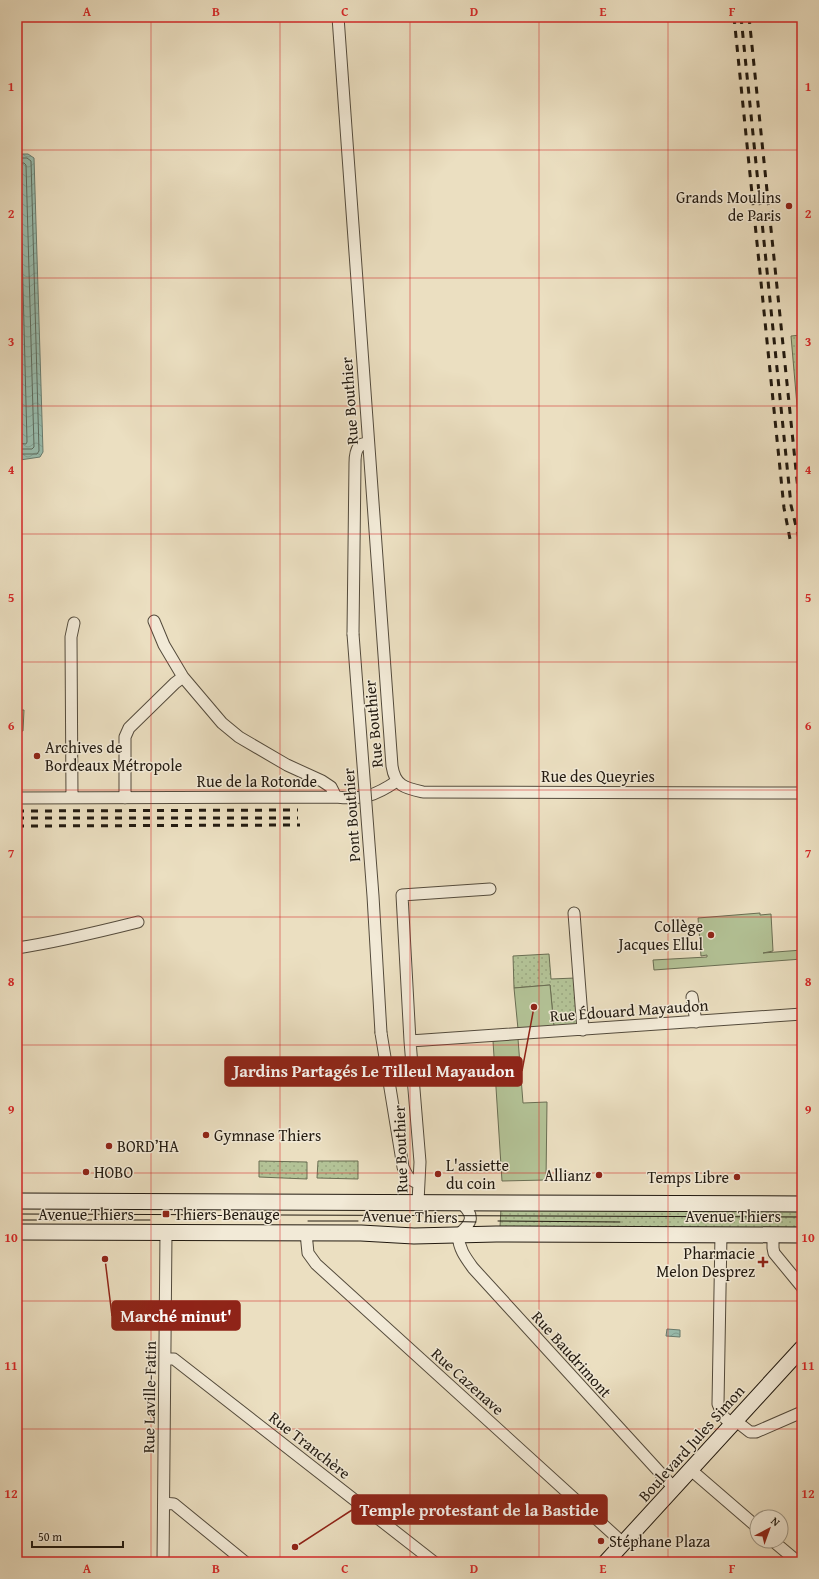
<svg xmlns="http://www.w3.org/2000/svg" width="819" height="1579" viewBox="0 0 819 1579" font-family="'Gentium Book Plus',serif">
	<style>
		.grass { fill: url(#grass-dots); stroke: #6a6e53 }
		.garden { fill: #b3c296; stroke: #6a6e53 }
		.water { fill: url(#water-waves); stroke: #697c6f }
		.lines { fill: none; stroke-linecap: round; stroke-linejoin: round }
		.shore { stroke: #5e6c5f; stroke-width: 1 }
		.street-casing { stroke: #544b3c; stroke-width: 13 }
		.secondary-casing { stroke: #221a10; stroke-width: 17 }
		.street { stroke: #f2ead7; stroke-width: 11 }
		.secondary { stroke: #f2ead7; stroke-width: 15 }
		.tram { stroke: #221a10; stroke-width: 1 }
		.rail { stroke: #221a10; stroke-width: 3; stroke-dasharray: 7 7; stroke-linecap: butt }
		.street-bridge-casing { stroke: #544b3c; stroke-width: 13; stroke-linecap: butt }
		.street-bridge { stroke: #f2ead7; stroke-width: 11 }
		.grid { fill: none; stroke: #d62828; stroke-width: 1; stroke-opacity: 0.55 }
		.poi-dot { fill: #8f2418; stroke: #f2ead7; stroke-width: 1.5 }
		.labels { text-anchor: middle; stroke-width: 3; stroke-linejoin: round; paint-order: stroke }
		.poi-label { font-size: 16px; fill: #221a10; stroke: #f2ead7; text-anchor: start }
		.street-label { font-size: 16px; fill: #221a10; stroke: #f2ead7 }
		.leader { fill: none; stroke: #8f2418; stroke-width: 1.5 }
		.callout-dot { fill: #8f2418; stroke: #f2ead7; stroke-width: 1.5 }
		.callout { fill: #8f2418; stroke: #8f2418; stroke-width: 1.5 }
		.callout-label { font-size: 17px; text-anchor: middle; font-weight: bold; fill: #fff }
		.neatline { fill: none; stroke: #d62828; stroke-width: 1.5 }
		.grid-label { font-size: 13px; text-anchor: middle; font-weight: bold; fill: #d62828 }
	</style>
	<defs>
		<pattern id="grass-dots" width="8" height="8" patternUnits="userSpaceOnUse"><rect width="8" height="8" fill="#b3c296"/><path d="M2 2h.1M6 6h.1" fill="none" stroke="#9aa680" stroke-width="1.8" stroke-linecap="round"/></pattern>
		<pattern id="water-waves" width="16" height="10" patternUnits="userSpaceOnUse"><rect width="16" height="10" fill="#99bdae"/><path d="M0 5q4-4 8 0t8 0" fill="none" stroke="#84a295"/></pattern>
	</defs>
	<rect width="100%" height="100%" fill="#ebdfc1"/>
	<filter id="stains"><feTurbulence type="fractalNoise" baseFrequency=".005" numOctaves="4"/><feColorMatrix values="0 0 0 0 .2 0 0 0 0 .09 0 0 0 0 .02 0 0 0 .5 -.17"/></filter>
	<radialGradient id="worn" r=".72"><stop offset=".6" stop-color="#630" stop-opacity="0"/><stop offset="1" stop-color="#630" stop-opacity=".3"/></radialGradient>
	<path class="grass" d="M802,335v117h-1l-10,-116z
		M549,954l2,25 24,-1 3,48 -24,1 -4,-42 -36,3 -1,-32z
		M259,1161l48,1v17l-48,-2z
		M318,1161h40v18l-41,-1z
		M501,1208l301,2v19l-302,-2z"/>
	<path class="garden" d="M17,710h7l-1,21h-6z
		M760,913v2l11,-1 2,37 -10,2 39,-3v9l-148,11 -1,-10 54,-3v-2l-6,1 -3,-38z
		M550,985l4,42 -36,2 -4,-41z
		M518,1039l5,64 24,-1 -1,78 -44,1 -9,-140z"/>
	<path class="water" d="M17,154h11l6,4 9,294 -3,5 -20,3 -3,-3z
		M667,1329l13,1v7l-14,-1z"/>
	<g class="lines">
		<path class="shore" d="M17,158h10l4,3 8,290 -2,3h-20
			M17,163h7l2,2 8,282 -2,2h-15
			M17,169l3,2 7,271 -1,2 -9,-1"/>
		<defs>
			<path id="street" d="M338,17l54,749c3,20 13,22 31,26l379,1
				M154,621l10,24 19,32
				M353,634l2,-171c0,-9 1,-20 13,-20
				M17,798l319,-1c26,3 39,-1 61,-16
				M72,798l-1,-161 3,-14
				M125,798v-61l4,-9 46,-45 8,-6 39,46 17,14 48,28 35,16 9,6 5,10
				M574,913l9,117
				M17,948c41,-6 81,-16 121,-26
				M692,997l4,25
				M381,1033l22,134c4,9 6,13 15,16
				M410,1041l392,-27
				M418,1202l2,-40 -10,-121 -8,-146 88,-6
				M460,1202c16,14 12,21 -2,33 1,14 7,22 15,33l201,220
				M306,1233l2,20 8,11 307,279
				M721,1234l-3,170 5,12 9,9
				M773,1235v13l1,5 28,34
				M165,1359h9l260,203
				M736,1421l14,11h6l46,-20
				M691,1470l66,57
				M164,1503l10,1 71,58
				M773,1541l25,21
				M163,1562l3,-329"/>
			<path id="secondary" d="M17,1201l785,3
				M17,1232l344,1 53,3 82,-2 306,1
				M606,1562l196,-214"/>
		</defs>
		<use href="#street" class="street-casing"/>
		<use href="#secondary" class="secondary-casing"/>
		<use href="#street" class="street"/>
		<use href="#secondary" class="secondary"/>
		<path class="tram" d="M17,1214l785,3
			M17,1220h133
			M308,1221h50
			M430,1221l46,1
			M498,1221l122,1"/>
		<path class="rail" d="M734,17l50,491 6,31
			M741,17l50,488 11,47
			M749,17l53,511
			M17,811l281,-1
			M17,818h281
			M17,826l283,-1"/>
		<defs>
			<path id="street-bridge" d="M353,634l20,262 8,137"/>
		</defs>
		<use href="#street-bridge" class="street-bridge-casing"/>
		<use href="#street-bridge" class="street-bridge"/>
	</g>
	<path class="grid" d="M151,17v1545M280,17v1545M410,17v1545M539,17v1545M668,17v1545M17,150h785M17,278h785M17,406h785M17,534h785M17,662h785M17,790h785M17,917h785M17,1045h785M17,1173h785M17,1301h785M17,1429h785"/>
	<g class="poi-dot">
		<circle cx="789" cy="206" r="4"/>
		<circle cx="37" cy="756" r="4"/>
		<circle cx="711" cy="935" r="4"/>
		<circle cx="206" cy="1135" r="4"/>
		<circle cx="109" cy="1146" r="4"/>
		<circle cx="86" cy="1172" r="4"/>
		<circle cx="438" cy="1174" r="4"/>
		<circle cx="599" cy="1175" r="4"/>
		<circle cx="737" cy="1177" r="4"/>
		<rect x="162" y="1210" width="8" height="8" rx="2"/>
		<path d="M761 1256h4v4h4v4h-4v4h-4v-4h-4v-4h4z"/>
		<circle cx="601" cy="1541" r="4"/>
	</g>
	<g class="labels">
		<g class="poi-label">
			<text x="781" y="203" text-anchor="end">Grands Moulins<tspan x="781" dy="18">de Paris</tspan></text>
			<text x="45" y="753">Archives de<tspan x="45" dy="18">Bordeaux Métropole</tspan></text>
			<text x="703" y="932" text-anchor="end">Collège<tspan x="703" dy="18">Jacques Ellul</tspan></text>
			<text x="214" y="1141">Gymnase Thiers</text>
			<text x="117" y="1152">BORD’HA</text>
			<text x="446" y="1171">L'assiette<tspan x="446" dy="18">du coin</tspan></text>
			<text x="94" y="1178">HOBO</text>
			<text x="591" y="1181" text-anchor="end">Allianz</text>
			<text x="729" y="1183" text-anchor="end">Temps Libre</text>
			<text x="174" y="1220">Thiers-Benauge</text>
			<text x="755" y="1259" text-anchor="end">Pharmacie<tspan x="755" dy="18">Melon Desprez</tspan></text>
			<text x="609" y="1547">Stéphane Plaza</text>
		</g>
		<g class="street-label">
			<text transform="translate(349 401) rotate(-94)" y="6">Rue Bouthier</text>
			<text transform="translate(373 724) rotate(-95)" y="6">Rue Bouthier</text>
			<text x="598" y="782">Rue des Queyries</text>
			<text x="257" y="787">Rue de la Rotonde</text>
			<text transform="translate(351 815) rotate(-94)" y="6">Pont Bouthier</text>
			<text transform="translate(629 1010) rotate(-4)" y="6">Rue Édouard Mayaudon</text>
			<text transform="translate(400 1149) rotate(-92)" y="6">Rue Bouthier</text>
			<text x="86" y="1220">Avenue Thiers</text>
			<text transform="translate(410 1216) rotate(1)" y="6">Avenue Thiers</text>
			<text x="733" y="1222">Avenue Thiers</text>
			<text transform="translate(572 1354) rotate(48)" y="6">Rue Baudrimont</text>
			<text transform="translate(468 1381) rotate(42)" y="6">Rue Cazenave</text>
			<text transform="translate(149 1397) rotate(-89)" y="6">Rue Laville-Fatin</text>
			<text transform="translate(691 1443) rotate(-48)" y="6">Boulevard Jules Simon</text>
			<text transform="translate(310 1445) rotate(38)" y="6">Rue Tranchère</text>
		</g>
	</g>
	<path class="leader" d="M534 1007L522 1071M105 1259L112 1316M295 1547L352 1510"/>
	<g class="callout-dot">
		<circle cx="534" cy="1007" r="4"/>
		<circle cx="105" cy="1259" r="4"/>
		<circle cx="295" cy="1547" r="4"/>
	</g>
	<g class="callout">
		<rect x="225" y="1057" width="297" height="29" rx="4"/>
		<rect x="112" y="1301" width="128" height="29" rx="4"/>
		<rect x="352" y="1495" width="255" height="29" rx="4"/>
	</g>
	<g class="callout-label">
		<text x="374" y="1077">Jardins Partagés Le Tilleul Mayaudon</text>
		<text x="176" y="1322">Marché minut'</text>
		<text x="479" y="1516">Temple protestant de la Bastide</text>
	</g>
	<rect width="819" height="1579" fill="none" stroke="#ebdfc1" stroke-width="44"/>
	<g transform="translate(769 1529) rotate(41)"><circle r="19" fill="#f2ead7" stroke="#9f9787"/>
	<path d="M0-3L7 15L0 10L-7 15Z" fill="#8f2418"/>
	<text y="-6" font-size="11" font-weight="bold" text-anchor="middle" fill="#221a10">N</text>
	</g>
	<path d="M32 1541v6h91v-6" fill="none" stroke="#221a10" stroke-width="2"/>
	<text x="38" y="1541" font-size="12" fill="#221a10" stroke="#f2ead7" stroke-width="3" paint-order="stroke">50 m</text>
	<rect x="22" y="22" width="775" height="1535" class="neatline"/>
	<g class="grid-label">
		<text x="87" y="16">A</text>
		<text x="216" y="16">B</text>
		<text x="345" y="16">C</text>
		<text x="474" y="16">D</text>
		<text x="603" y="16">E</text>
		<text x="732" y="16">F</text>
		<text x="11" y="91">1</text>
		<text x="808" y="91">1</text>
		<text x="11" y="218">2</text>
		<text x="808" y="218">2</text>
		<text x="11" y="346">3</text>
		<text x="808" y="346">3</text>
		<text x="11" y="474">4</text>
		<text x="808" y="474">4</text>
		<text x="11" y="602">5</text>
		<text x="808" y="602">5</text>
		<text x="11" y="730">6</text>
		<text x="808" y="730">6</text>
		<text x="11" y="858">7</text>
		<text x="808" y="858">7</text>
		<text x="11" y="986">8</text>
		<text x="808" y="986">8</text>
		<text x="11" y="1114">9</text>
		<text x="808" y="1114">9</text>
		<text x="11" y="1242">10</text>
		<text x="808" y="1242">10</text>
		<text x="11" y="1370">11</text>
		<text x="808" y="1370">11</text>
		<text x="11" y="1498">12</text>
		<text x="808" y="1498">12</text>
		<text x="87" y="1573">A</text>
		<text x="216" y="1573">B</text>
		<text x="345" y="1573">C</text>
		<text x="474" y="1573">D</text>
		<text x="603" y="1573">E</text>
		<text x="732" y="1573">F</text>
	</g>
	<rect width="100%" height="100%" filter="url(#stains)"/>
	<rect width="100%" height="100%" fill="url(#worn)"/>
</svg>
